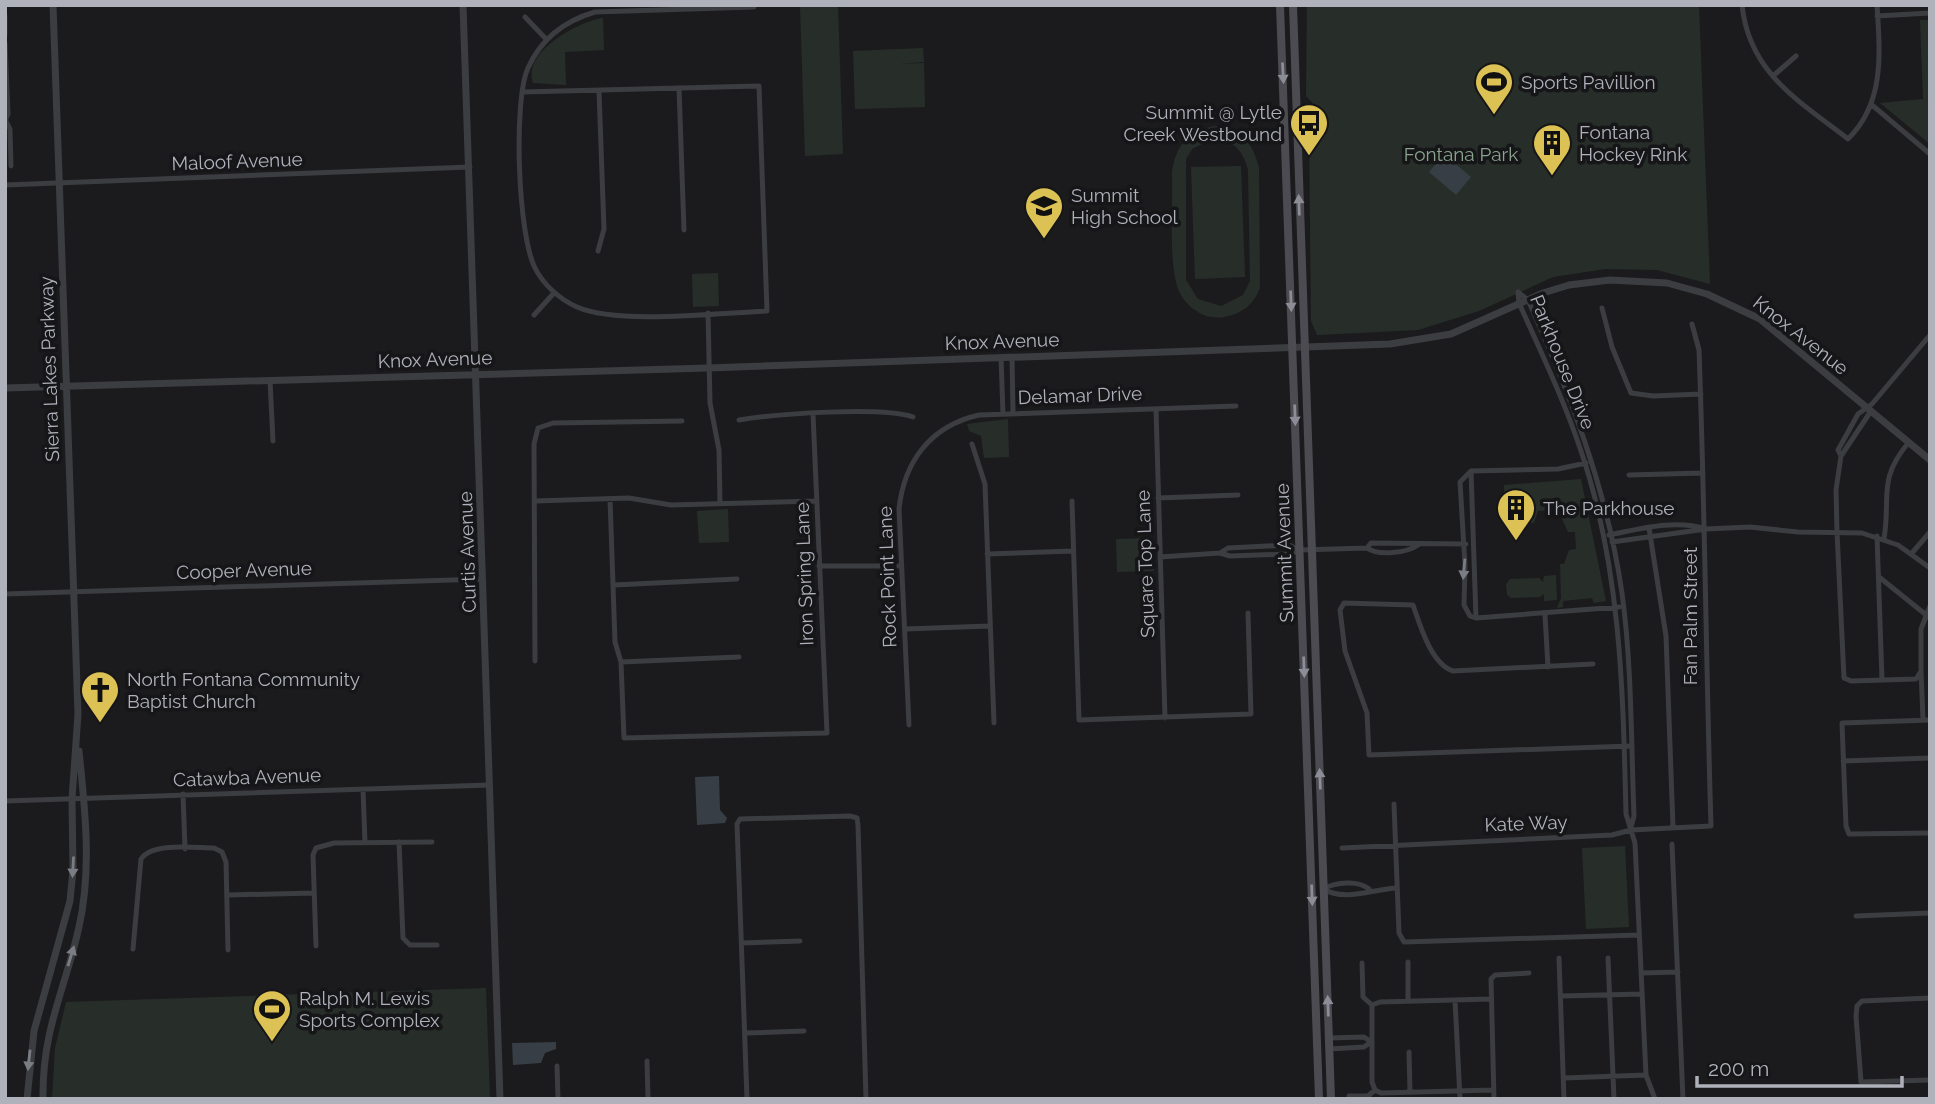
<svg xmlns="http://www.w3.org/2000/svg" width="1935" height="1104" viewBox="0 0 1935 1104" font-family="Raleway,sans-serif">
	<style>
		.green { fill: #272e29; fill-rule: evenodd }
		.water { fill: #373e45 }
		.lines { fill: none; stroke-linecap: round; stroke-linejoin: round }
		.minor { stroke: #3c3d41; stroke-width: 5 }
		.tertiary { stroke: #3c3d41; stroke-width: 7 }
		.secondary { stroke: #4b4b51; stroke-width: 8 }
		.oneway { fill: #8c8d96 }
		.oneway2 { fill: #7b7d84 }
		.labels { text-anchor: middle; stroke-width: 7; stroke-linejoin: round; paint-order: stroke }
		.poi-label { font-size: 19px; fill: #afb1bb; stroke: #161618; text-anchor: start }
		.park-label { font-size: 19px; fill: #89a38e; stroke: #161618 }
		.street-label { font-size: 19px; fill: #afb1bb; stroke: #161618 }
	</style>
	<rect width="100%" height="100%" fill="#1b1b1d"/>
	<path class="green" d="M838,5l5,149 -38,2 -5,-150z
		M1307,5h392l11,279 -53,-14 -52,-1 -52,8 -74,34 -61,19 -101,5 -6,-14 -2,-193 7,-9 -4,-17 -6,-6z
		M603,18l1,32 -39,2 1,33 -33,-2c-11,-31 46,-62 70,-65z
		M1920,20h10v124l-50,-41 43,-4z
		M923,48l1,14 -25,2 25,-1 1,44 -70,2 -2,-58z
		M1214,126c27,4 39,16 45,42l1,120c-6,16 -18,26 -36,29 -22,4 -44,-14 -48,-35 -7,-30 -3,-77 -4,-110 4,-27 15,-39 42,-46zM1214,138c20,3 29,12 34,32l2,111 -7,14 -22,11 -23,-7 -12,-19v-121l6,-10z
		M1241,166l4,111 -50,2 -4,-112z
		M718,273l1,33 -26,1 -1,-33z
		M1008,419l1,38 -25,1 -3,-22 -12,-5 -2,-7z
		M1581,479l25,122 -12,2 -2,-5 -29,3v6l-6,1 4,-10 -1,-34h4l5,-14 7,-1 -1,-17h-7l-7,-15h-5l-1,-7 -17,1 -4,12 -29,-1 -1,-37z
		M728,509l1,33 -30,1 -2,-32z
		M1153,538l1,33 -37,1 -1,-33z
		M1556,575l1,25 -13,1v-7l-4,3 -29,1 -4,-3 -1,-11 4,-5 29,-1 4,4 1,-6z
		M1625,846l4,81 -43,2 -4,-81z
		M486,988l4,111h-438l3,-51 11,-46z"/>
	<path class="water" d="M1444,154l27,23 -15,18 -27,-23z
		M719,776l1,34 7,8 -2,5 -28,2 -2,-48z
		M556,1042v7l-11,4 -4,10 -28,2 -1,-22z"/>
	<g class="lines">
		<path class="minor" d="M1742,5c7,68 57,96 106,134 37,-36 32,-86 29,-134
			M5,16v19
			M1877,16l53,-3
			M525,17l21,22
			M5,43l3,71 -3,7
			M1773,76l23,-20
			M679,88l5,142
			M522,92l237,-6 8,225c-48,2 -149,14 -190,-4 -18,-8 -34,-23 -42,-39 -17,-33 -22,-167 -7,-200 13,-29 36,-47 67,-56l159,-5
			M1872,105l58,49
			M6,121l4,8 1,37
			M5,185l465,-18
			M598,251l6,-22 -5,-138
			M1518,292l1,11c22,49 45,97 62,148 40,118 42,240 45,363l9,29 11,232 9,24
			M1518,292l10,8c42,94 79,189 94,293 10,73 9,149 12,223l-3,11
			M1602,308l10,39 19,46 22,3 48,-2
			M708,313l2,90 9,47 1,53
			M534,315l20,-22
			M1930,335l-58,69 -14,10 -20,36 3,6 -5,34 1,42 7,146 7,3 65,-2 5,-8v-42l9,-23
			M1001,357l2,57
			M1012,357l1,56
			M270,380l3,61
			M1156,409l9,309
			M739,420c36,-6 143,-14 174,-3
			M972,444l13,40 9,239
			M1841,456l30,-45
			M1471,471l-11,11 5,83 -1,40 6,11 6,2
			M1471,471l5,147
			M1471,471l87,-2 28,-6
			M1629,475l74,-2
			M1158,498l80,-3
			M610,499l5,143 6,20 3,76 203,-5 -14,-319
			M535,501l94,-3 42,7 145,-4
			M1072,501l7,219 172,-6 -3,-101
			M1649,528l17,108 7,191
			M1609,535c31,-6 66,-16 97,-6
			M1877,536l5,144
			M1884,539c7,-43 -7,-59 25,-97
			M1612,542l94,-13 44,-2 48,5 64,1 36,12 32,23
			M1367,548l4,-5 95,1
			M1220,553l8,-5 61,-3 10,5
			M1912,553l18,-21
			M987,554l86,-3
			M1160,557l60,-4 10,3 60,-2 10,-4 67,-2c11,8 40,5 51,-3
			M819,566h81
			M1879,577l51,41
			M614,585l123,-6
			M5,594l478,-15
			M1545,615l3,52
			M1476,618l143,-11
			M905,629l84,-3
			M535,661l-1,-217 4,-16 15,-5 129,-2
			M621,662l118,-5
			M1593,664l-140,7c-22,-7 -33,-46 -40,-66l-69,-2 -4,7 5,41 22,62 2,42 262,-9
			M1921,671l2,49
			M1930,720l-88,3 4,103 3,8 81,-1
			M909,725l-10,-216c5,-47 31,-83 80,-94l257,-9
			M1843,761l87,-3
			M363,789l2,54
			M183,794l2,55
			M5,801l484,-16
			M1394,804l5,129 5,9 235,-7
			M399,842l4,96 7,7h27
			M1672,844l11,255
			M1342,848l270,-13 19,-5 80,-4c-5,-159 -6,-317 -12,-476l-7,-26
			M1323,889c22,13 50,0 74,-1
			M1323,889c13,-7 35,-9 46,0
			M227,895l87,-2
			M1856,916l74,-3
			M742,943l58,-2
			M316,946l-3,-91 3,-7 18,-5 98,-1
			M133,949l8,-90c11,-17 53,-11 73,-11l8,4 4,10 2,88
			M1559,958l5,141
			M1608,958l6,141
			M1408,962v39
			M1362,963l1,34 9,8
			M1641,973l37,-1
			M1561,996l81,-2
			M1930,998l-68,3 -5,5 -1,10 5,66 69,-2
			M1490,999l-110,3 -8,3v77l3,8 6,3 112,-3
			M1455,1000l5,99
			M746,1033l58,-2
			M1329,1038l35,-1 7,5
			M1329,1049l35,-2 7,-5
			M1409,1052l1,40
			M647,1061l1,38
			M557,1066l1,33
			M1564,1078l82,-3
			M1349,1096h19l7,-6
			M747,1099l-10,-275 3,-5 110,-3 7,2 1,7 8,274
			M1494,1099l-3,-120 4,-4 34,-2"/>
		<path class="tertiary" d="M463,5l37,1094
			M5,388l703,-20 682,-24 61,-10 92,-41 26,-8 41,-5 57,3 40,11 53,25 170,141
			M27,1099l7,-68 36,-130 3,-31 -1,-71 6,-85 -25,-709
			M43,1099c-1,-70 22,-109 36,-172 13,-58 6,-118 0,-176"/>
		<path class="secondary" d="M1280,5l39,1094
			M1293,5l38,1094"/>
	</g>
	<defs><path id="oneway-solid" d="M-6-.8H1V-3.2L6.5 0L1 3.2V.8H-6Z" transform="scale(1.75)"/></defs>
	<g class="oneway">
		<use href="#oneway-solid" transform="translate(1283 73) rotate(87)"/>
		<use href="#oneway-solid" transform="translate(1299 205) rotate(-92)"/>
		<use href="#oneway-solid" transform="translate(1291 301) rotate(88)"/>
		<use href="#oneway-solid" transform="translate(1295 415) rotate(88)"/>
		<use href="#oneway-solid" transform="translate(1304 667) rotate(88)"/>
		<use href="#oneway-solid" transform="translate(1320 779) rotate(-92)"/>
		<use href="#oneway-solid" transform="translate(1312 895) rotate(88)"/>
		<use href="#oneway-solid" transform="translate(1328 1006) rotate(-92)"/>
	</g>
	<g class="oneway2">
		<use href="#oneway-solid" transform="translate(1464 569) rotate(95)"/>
		<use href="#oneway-solid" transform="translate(73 867) rotate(93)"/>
		<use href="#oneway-solid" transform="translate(71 956) rotate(-73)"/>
		<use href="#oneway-solid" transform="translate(29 1060) rotate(96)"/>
	</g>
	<defs>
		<symbol id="stadium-pin" viewBox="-11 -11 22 30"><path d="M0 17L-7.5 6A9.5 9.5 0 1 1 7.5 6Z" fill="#dcc154" stroke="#161618"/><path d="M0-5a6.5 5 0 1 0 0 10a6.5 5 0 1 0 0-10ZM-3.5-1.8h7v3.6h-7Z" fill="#111"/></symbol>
		<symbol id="bus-pin" viewBox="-11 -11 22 30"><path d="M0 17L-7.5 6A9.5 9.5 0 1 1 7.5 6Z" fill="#dcc154" stroke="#161618"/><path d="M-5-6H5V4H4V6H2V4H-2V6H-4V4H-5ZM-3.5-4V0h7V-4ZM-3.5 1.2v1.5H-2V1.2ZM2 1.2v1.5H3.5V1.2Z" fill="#111"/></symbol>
		<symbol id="building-pin" viewBox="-11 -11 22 30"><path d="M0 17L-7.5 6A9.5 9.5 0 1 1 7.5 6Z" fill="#dcc154" stroke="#161618"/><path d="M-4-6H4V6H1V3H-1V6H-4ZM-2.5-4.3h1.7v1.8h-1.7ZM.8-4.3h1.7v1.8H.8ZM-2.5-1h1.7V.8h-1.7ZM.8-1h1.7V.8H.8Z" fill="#111"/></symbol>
		<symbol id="school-pin" viewBox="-11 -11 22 30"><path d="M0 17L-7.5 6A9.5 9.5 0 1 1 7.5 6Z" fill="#dcc154" stroke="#161618"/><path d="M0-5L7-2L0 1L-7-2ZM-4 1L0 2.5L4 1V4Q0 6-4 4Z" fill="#111"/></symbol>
		<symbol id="church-pin" viewBox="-11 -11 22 30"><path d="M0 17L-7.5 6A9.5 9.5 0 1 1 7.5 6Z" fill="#dcc154" stroke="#161618"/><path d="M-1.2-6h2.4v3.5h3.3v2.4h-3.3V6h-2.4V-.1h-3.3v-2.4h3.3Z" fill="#111"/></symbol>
	</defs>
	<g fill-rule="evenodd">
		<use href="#stadium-pin" x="1472" y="60" width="44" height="60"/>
		<use href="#bus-pin" x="1287" y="101" width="44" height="60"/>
		<use href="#building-pin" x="1530" y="121" width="44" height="60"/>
		<use href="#school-pin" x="1022" y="184" width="44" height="60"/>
		<use href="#building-pin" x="1494" y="486" width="44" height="60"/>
		<use href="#church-pin" x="78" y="668" width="44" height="60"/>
		<use href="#stadium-pin" x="250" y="987" width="44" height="60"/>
	</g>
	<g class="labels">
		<g class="poi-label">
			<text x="1521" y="89">Sports Pavillion</text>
			<text x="1282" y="119" text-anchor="end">Summit @ Lytle<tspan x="1282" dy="22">Creek Westbound</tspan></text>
			<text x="1579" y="139">Fontana<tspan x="1579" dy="22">Hockey Rink</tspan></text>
			<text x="1071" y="202">Summit<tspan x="1071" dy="22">High School</tspan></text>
			<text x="1543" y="515">The Parkhouse</text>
			<text x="127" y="686">North Fontana Community<tspan x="127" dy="22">Baptist Church</tspan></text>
			<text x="299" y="1005">Ralph M. Lewis<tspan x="299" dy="22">Sports Complex</tspan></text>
		</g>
		<g class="park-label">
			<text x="1461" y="161">Fontana Park</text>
		</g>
		<g class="street-label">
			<text transform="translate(237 161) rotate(-2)" y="7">Maloof Avenue</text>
			<text transform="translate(1801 335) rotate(38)" y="7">Knox Avenue</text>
			<text transform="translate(1002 341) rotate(-2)" y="7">Knox Avenue</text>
			<text transform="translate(435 359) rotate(-2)" y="7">Knox Avenue</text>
			<text transform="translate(1563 362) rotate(68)" y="7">Parkhouse Drive</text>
			<text transform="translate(49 369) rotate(-92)" y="7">Sierra Lakes Parkway</text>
			<text transform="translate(1080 395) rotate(-2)" y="7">Delamar Drive</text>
			<text transform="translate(467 552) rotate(-92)" y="7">Curtis Avenue</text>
			<text transform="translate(1284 553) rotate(-92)" y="7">Summit Avenue</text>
			<text transform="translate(1145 564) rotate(-92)" y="7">Square Top Lane</text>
			<text transform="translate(244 570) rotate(-2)" y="7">Cooper Avenue</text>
			<text transform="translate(804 574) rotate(-92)" y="7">Iron Spring Lane</text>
			<text transform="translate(887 577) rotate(-92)" y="7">Rock Point Lane</text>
			<text transform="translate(1690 616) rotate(-90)" y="7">Fan Palm Street</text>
			<text transform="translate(247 777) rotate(-2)" y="7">Catawba Avenue</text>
			<text transform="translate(1526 823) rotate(-2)" y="7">Kate Way</text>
		</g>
	</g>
	<rect width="1935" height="1104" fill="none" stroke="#afb1bb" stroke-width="14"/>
	<path d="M1697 1076v10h205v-10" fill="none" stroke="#afb1bb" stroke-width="3.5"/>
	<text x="1708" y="1076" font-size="21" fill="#afb1bb" stroke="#161618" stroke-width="5" paint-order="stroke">200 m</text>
</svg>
